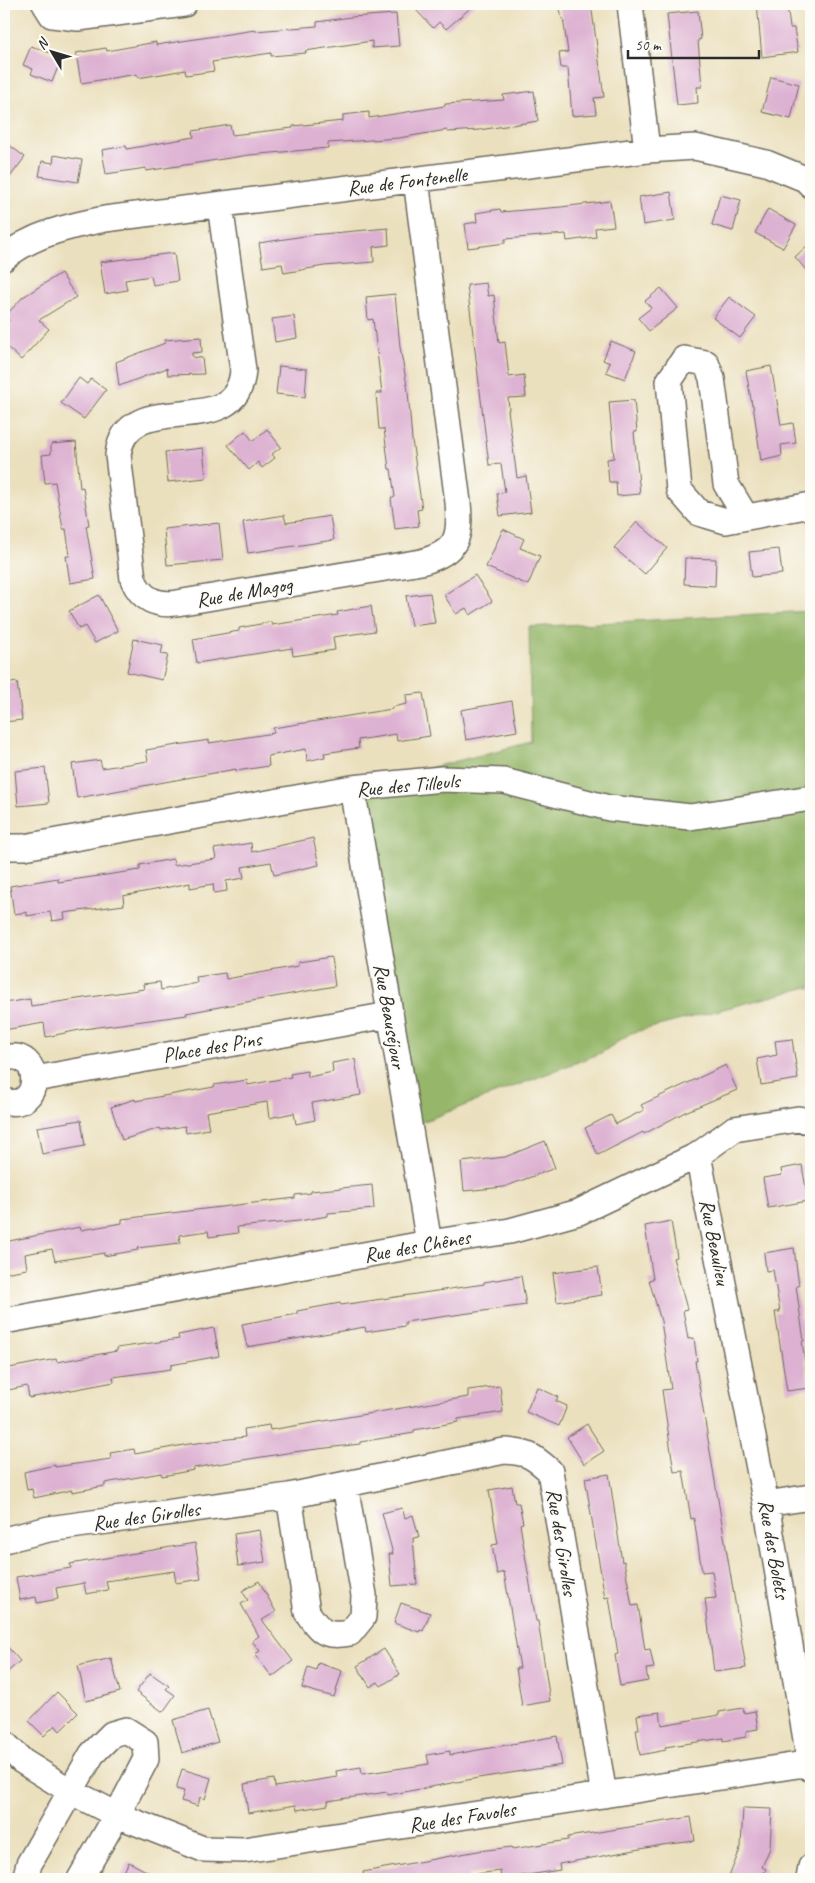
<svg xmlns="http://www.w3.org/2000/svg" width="815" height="1883" viewBox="0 0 815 1883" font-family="Caveat,sans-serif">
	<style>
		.forest { fill: #96b76a; stroke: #60714a }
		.building { fill: #ddb1d2 }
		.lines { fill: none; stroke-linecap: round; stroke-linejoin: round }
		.minor-casing { stroke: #6e6a5e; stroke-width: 28 }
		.minor { stroke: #fff; stroke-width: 25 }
		.labels { text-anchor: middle; stroke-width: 4.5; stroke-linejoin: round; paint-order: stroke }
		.street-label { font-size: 21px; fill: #2b2b2b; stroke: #fdfcf7 }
	</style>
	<rect width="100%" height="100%" fill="#fdfcf7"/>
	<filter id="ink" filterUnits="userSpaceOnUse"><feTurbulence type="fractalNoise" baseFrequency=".02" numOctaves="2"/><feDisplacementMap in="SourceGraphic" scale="10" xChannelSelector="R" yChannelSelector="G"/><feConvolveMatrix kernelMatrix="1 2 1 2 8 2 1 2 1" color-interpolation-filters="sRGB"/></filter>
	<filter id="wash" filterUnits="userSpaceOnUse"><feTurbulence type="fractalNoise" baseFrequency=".0096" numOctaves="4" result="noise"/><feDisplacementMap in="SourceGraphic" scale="20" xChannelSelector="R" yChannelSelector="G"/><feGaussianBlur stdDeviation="1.12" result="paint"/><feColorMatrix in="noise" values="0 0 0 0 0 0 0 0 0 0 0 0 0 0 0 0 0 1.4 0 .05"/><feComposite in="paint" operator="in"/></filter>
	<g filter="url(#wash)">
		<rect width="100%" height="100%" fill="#ebe0be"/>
		<path class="forest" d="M810,611l1,378 -3,-2 -177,46 -30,20 -192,74 -57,-339 179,-46 -2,-115z"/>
		<g id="blocks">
			<path class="building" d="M423,4h52l-29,25 -7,-7 -6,6 -17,-18z
				M559,4h32l13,93 -10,1 2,16 -24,2 -4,-48h-7l-2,-15 9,-1 -5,-34 -1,1z
				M757,4h30l3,24h4l4,24 -36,5z
				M698,11l3,28 -3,1 4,47h-5l1,16 -21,2 -10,-91z
				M396,14l3,32 -27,2v-7l-67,10 1,2 -35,3v-3l-59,9 2,9 -28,4 -1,-5 -47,8 -1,-4 -56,9 -5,-30 30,-5 1,3 49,-9v3l99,-15v1l62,-5v-4l34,-5z
				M31,46l31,11 -10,25 -21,-8 2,-5 -10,-4z
				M771,77l28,7 -8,35 -29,-7z
				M534,91l4,30 -59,9 -31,2 -1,-2 -48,8 -71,5v5l-79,7 -103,16v-3l-40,6 -4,-24 24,-4 1,3 67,-12 -1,-6 37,-6 2,10 61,-7v-2l50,-5v-6l26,-3v6l76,-12v-2l59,-4 -1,-5z
				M4,141l21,16 -21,28z
				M54,155l28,5 -4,22 -39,-6 3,-15 11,2z
				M671,192l4,28 -32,5 -4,-28z
				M720,195l21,5 -8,31 -21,-6z
				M610,201l4,25 -19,2 1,9 -29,4 -1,-7 -61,5v4l-37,5 -3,-24 12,-2 -1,-9 24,-4 1,3 60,-5z
				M768,209l28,16 -13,23 -28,-15z
				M388,228l1,17 -16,2 1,15 -50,4 -40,7 -2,-9 -19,3 -4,-24 52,-8z
				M811,242v34l-16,-19z
				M174,253l4,28 -25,4 -2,-9 -26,4 2,10 -22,4 -5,-32z
				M61,273l15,24 -37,23 10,9 -28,31 -17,-16v-17l5,-7 -4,-4 18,-19z
				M486,283l2,13 6,-1 5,48 6,-1 4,35 15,-2 2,22 -18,1 1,12h-1l9,68 9,-2 5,36 -31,4 -3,-23 8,-1 -4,-28 -12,1 -22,-180z
				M661,288l17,20 -29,23 -11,-13 13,-10 -6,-7z
				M395,294l5,53 8,44 4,49 10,69 -5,1 2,16 -24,3 -4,-31 4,-1 -4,-28h-2l-5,-40h-5l-3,-36h6l-9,-74 -5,1 -2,-23z
				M729,297l27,20 -16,21 -27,-20z
				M294,316l3,22 -22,4 -3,-23z
				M201,337l1,15 -10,1v4l10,1 2,16 -36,1 -1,-7 -48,18 -3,-24 49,-19v-3z
				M611,341l25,10 -11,28 -19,-7 4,-9 -7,-3z
				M279,366l28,3 -2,28 -29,-3z
				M771,366l10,59 12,-2 3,20 -15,2 1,11 -21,5 -8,-56h-1l-6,-34z
				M79,378l8,6 4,-5 15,11 -22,29 -23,-16z
				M634,400l3,32h-3l6,62 -23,2 -1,-14h-7l-2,-23 7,-1 -5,-56z
				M267,429l14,18 -9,7 3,4 -13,10 -4,-6 -9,8 -21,-25 17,-14 8,10z
				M76,442l4,46 3,-1 6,38 -3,1 9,53 -25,4 -4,-27h4l-4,-27h-3l-8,-47 -10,1 -3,-28 9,-1v-10z
				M203,448l3,30 -38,4 -3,-30z
				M284,515l2,8 44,-7 4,24 -86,13 -5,-31z
				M637,522l30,26 -22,26 -31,-26z
				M219,523l4,37 -56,5 -3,-36z
				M503,529l21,10 -4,9 20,8 -12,29 -42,-18z
				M779,549l3,25 -30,3 -3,-25z
				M685,558l31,1 -1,27 -31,-2z
				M475,575l17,26 -22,14 -4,-7 -10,6 -12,-19z
				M430,593l5,30 -24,3 -5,-30z
				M99,595l19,36 -23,12 -10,-17 -6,3 -10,-18z
				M371,606l4,25 -42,6 2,13 -42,6 -1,-8 -95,15 -4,-24 46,-8v-3l32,-6 1,3 66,-10 -1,-3z
				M134,639l29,6 -2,9 7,1 -6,25 -35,-8z
				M17,682l5,38 -18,2v-38z
				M423,693l7,43 -33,5 -1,-7 -38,6 1,8 -35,5 1,4 -18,4 -1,-12 -38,7 1,10 -33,5v-2l-159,29 -5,-34 28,-4 2,8 46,-7 -2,-11 63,-10v3l65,-10 -1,-5 119,-19v-2l15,-3 -1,-9z
				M512,701l5,30 -51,9 -5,-30z
				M45,768l4,35 -31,3 -3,-35z
				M313,838l6,27 -45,10 -3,-13 -29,5 2,11 -18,3 1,10 -13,2 -1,-9 -23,4v-5l-67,13 1,9 -60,8 1,6 -13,2 -2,-9 -23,4v-4l-13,2 -4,-28 48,-8v4l82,-12v-5l33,-6 1,6 42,-6 -2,-10 37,-6 1,9z
				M331,957l4,29 -149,27 1,2 -103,14 -38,8 -2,-14 -40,7v-27l26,-4 1,7 113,-17 -1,-5 17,-2 1,8 36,-7 -1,-6 29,-4 1,6 72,-13v-4z
				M792,1039l6,40 -37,6 -4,-26 20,-4 -2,-14z
				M355,1059l6,36 -49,8 3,17 -19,4 -2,-11 -25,5 -2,-16 -61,10 3,17 -23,4 -1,-7 -24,4 -1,-2 -38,12 -11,-33 24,-8v2l79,-14v-2l33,-5 1,5 43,-8 -1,-3 17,-3 1,6 25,-5 -1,-9z
				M726,1065l11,25 -52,22 -41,22 -1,-2 -45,23 -13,-27 26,-13 5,9 28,-14 -3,-5z
				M81,1120l4,26 -43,8 -5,-27z
				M545,1141l10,27 -51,19 -40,4 -3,-29 44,-5z
				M802,1165l6,36 -40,7 -5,-30 19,-3 -1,-6z
				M372,1185l2,24 -46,4v3l-29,5 -62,6 1,6 -29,4 -1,-6 -29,4 1,8 -43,5 1,2 -34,6v-3l-49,8 -3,-12 -27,5 2,15 -23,4v-31l76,-15 1,3 41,-7v-4l173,-21v-3l16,-2v-2z
				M671,1221l6,36 -4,1 14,51 -4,1 5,29 6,-1 3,23h-2l51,307 -32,4 -9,-73 11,-1 -4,-27 -10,1 -8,-54 -3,1 -8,-48 -9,1 -12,-82 9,-1 -10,-68 -12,-41 4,-1 -8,-53z
				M794,1248l5,38h-3l8,55h-2l7,47 -22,3 -12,-79h5l-7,-42 -7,1 -2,-18z
				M598,1267l4,28 -45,7 -4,-29z
				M521,1276l5,29 -121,17v4l-39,6 -1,-5 -118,20 -5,-23 55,-10v-3l43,-8 1,2 143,-21v-2z
				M214,1328l5,28 -48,9v4l-58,8 1,5 -85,16 -2,-12 -23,5v-22l52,-10 1,3 60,-11v-3l62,-9 -1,-4z
				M500,1386l3,26 -45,7v3l-44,8v3l-54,9v2l-67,8 -100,16 1,2 -32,6 -1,-3 -56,10v3l-33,6v-2l-38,8 -2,-9 -5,1 -3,-18 31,-7v2l56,-8 -1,-6 24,-4 1,5 54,-10 56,-7 -1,-8 25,-4 1,5 198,-33v-7z
				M537,1387l21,10 -2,4 11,5 -8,20 -33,-14z
				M587,1424l17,27 -20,13 -17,-27z
				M609,1474l13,88 2,-1 8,45 6,-1 7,45 5,-1 4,19 -8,1 2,12 -28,5 -5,-31 3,-1 -9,-57 -4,1 -20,-120z
				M512,1486l3,17h4l4,20 -3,1 16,97h2l12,80 -28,5 -6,-38h4l-16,-96 -7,2 -5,-29 6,-1 -9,-54z
				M402,1508l3,10 8,-3 6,22 -6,1 4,46 -25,2 -3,-32h4l-11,-41z
				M260,1530l5,32 -27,4 -4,-32z
				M195,1543l6,36 -25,4 -2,-12 -68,10 2,9 -22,4 -2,-11 -28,5 2,11 -21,4 -1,-6 -16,3 -4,-23 55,-9 -1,-4z
				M259,1581l17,31 -14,8 31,41 -21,16 -17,-23 5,-3 -8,-10 7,-5 -18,-32 7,-4 -6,-9z
				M401,1603l29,10 -7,18 -3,-1 -1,2 -25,-9z
				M4,1643l16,18 -16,14z
				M384,1649l16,25 -19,12 -3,-4 -8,5 -13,-21z
				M111,1658l9,34 -34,9 -8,-35z
				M318,1663l24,8 -8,26 -32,-9 6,-21 8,3z
				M150,1673l19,13 -3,3 9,6 -12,17 -27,-20z
				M57,1692l21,21 -18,18 -5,-6 -11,11 -15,-15z
				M743,1708l1,5 11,-2 3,18 -12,2v6l-23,4v-3l-58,9 1,3 -26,5 -4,-26h3l-2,-14 23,-3 2,13 57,-10v-3z
				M208,1710l10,32 -36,11 -9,-33z
				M557,1736l5,29 -84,13 -90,17 -1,-3 -59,9v4l-31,5 -1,-5 -48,8 -4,-29 30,-5 1,8 62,-10 -1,-6 25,-4 1,7 67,-10 -2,-9 23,-4v4z
				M182,1769l29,9 -6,21 -5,-2 -2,9 -17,-5 3,-10 -8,-2z
				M743,1808l29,1 -2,39 -8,19 4,2 -4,10h-34l13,-32z
				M691,1817l4,24 -33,4 -103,19 1,6 -45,7 1,2h-15l-1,-8 -32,4 1,4h-105l-1,-7 115,-21 34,-4v2l56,-9v-3z
				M129,1862l32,17h-41z"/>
		</g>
	</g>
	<g filter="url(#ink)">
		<use href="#blocks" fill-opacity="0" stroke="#6e6a5e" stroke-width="1"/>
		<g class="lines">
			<defs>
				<path id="minor" d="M45,4l7,11 26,3 106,-14
					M630,4l17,146
					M220,205l23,165c-5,76 -117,13 -125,85l15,124c8,20 23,27 44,24l244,-41c37,-10 40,-25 37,-60l-42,-322
					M4,258c28,-24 66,-32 101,-39l542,-69 48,-3 71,16 39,16 6,6
					M746,517l-20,-33 -14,-106 -6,-15 -22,-4 -15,22 10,109 20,23 27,8 85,-16
					M352,788l77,455
					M4,847h20l328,-59 90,-9 62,2 105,27 81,9 121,-19
					M4,1058c40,-11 39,55 0,43
					M35,1079l354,-64
					M698,1155l68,349 45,265
					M4,1321l425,-78 81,-12 69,-19 119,-57 36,-26 64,-10 13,2
					M289,1496l18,116c14,21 18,25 43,21l13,-16 1,-22 -19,-110
					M766,1504l45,-7
					M4,1540l45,-11 240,-33 215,-45c24,1 29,5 46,20l54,324
					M4,1743l18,18 48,30 47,24 86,34 41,1 567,-87
					M25,1879l4,-15 63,-110 20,-20 14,-4 19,12 1,17 -29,56 -37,64
					M809,1879l2,-12"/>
			</defs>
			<use href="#minor" class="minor-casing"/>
			<use href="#minor" class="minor"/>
		</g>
	</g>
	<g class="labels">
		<g class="street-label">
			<text transform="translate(407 181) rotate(-7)" y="7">Rue de Fontenelle</text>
			<text transform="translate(244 592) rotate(-10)" y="7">Rue de Magog</text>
			<text transform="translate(408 785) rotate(-5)" y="7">Rue des Tilleuls</text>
			<text transform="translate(390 1016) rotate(80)" y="7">Rue Beauséjour</text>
			<text transform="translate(212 1047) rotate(-10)" y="7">Place des Pins</text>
			<text transform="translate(715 1242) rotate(79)" y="7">Rue Beaulieu</text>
			<text transform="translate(417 1246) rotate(-10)" y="7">Rue des Chênes</text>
			<text transform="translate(146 1516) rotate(-8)" y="7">Rue des Girolles</text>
			<text transform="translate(562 1542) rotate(81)" y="7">Rue des Girolles</text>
			<text transform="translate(774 1549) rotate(80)" y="7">Rue des Bolets</text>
			<text transform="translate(462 1817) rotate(-9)" y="7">Rue des Favoles</text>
		</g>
	</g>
	<rect width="815" height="1883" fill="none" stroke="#fdfcf7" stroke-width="20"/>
	<g transform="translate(52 52) rotate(308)" stroke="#fdfcf7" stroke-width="4" paint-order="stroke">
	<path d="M0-4L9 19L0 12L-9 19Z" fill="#2b2b2b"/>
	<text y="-8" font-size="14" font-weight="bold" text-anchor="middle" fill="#2b2b2b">N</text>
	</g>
	<path d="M628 50v8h131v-8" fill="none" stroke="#2b2b2b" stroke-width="2.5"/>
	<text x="635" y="50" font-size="15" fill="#2b2b2b" stroke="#fdfcf7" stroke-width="4" paint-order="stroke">50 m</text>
</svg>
